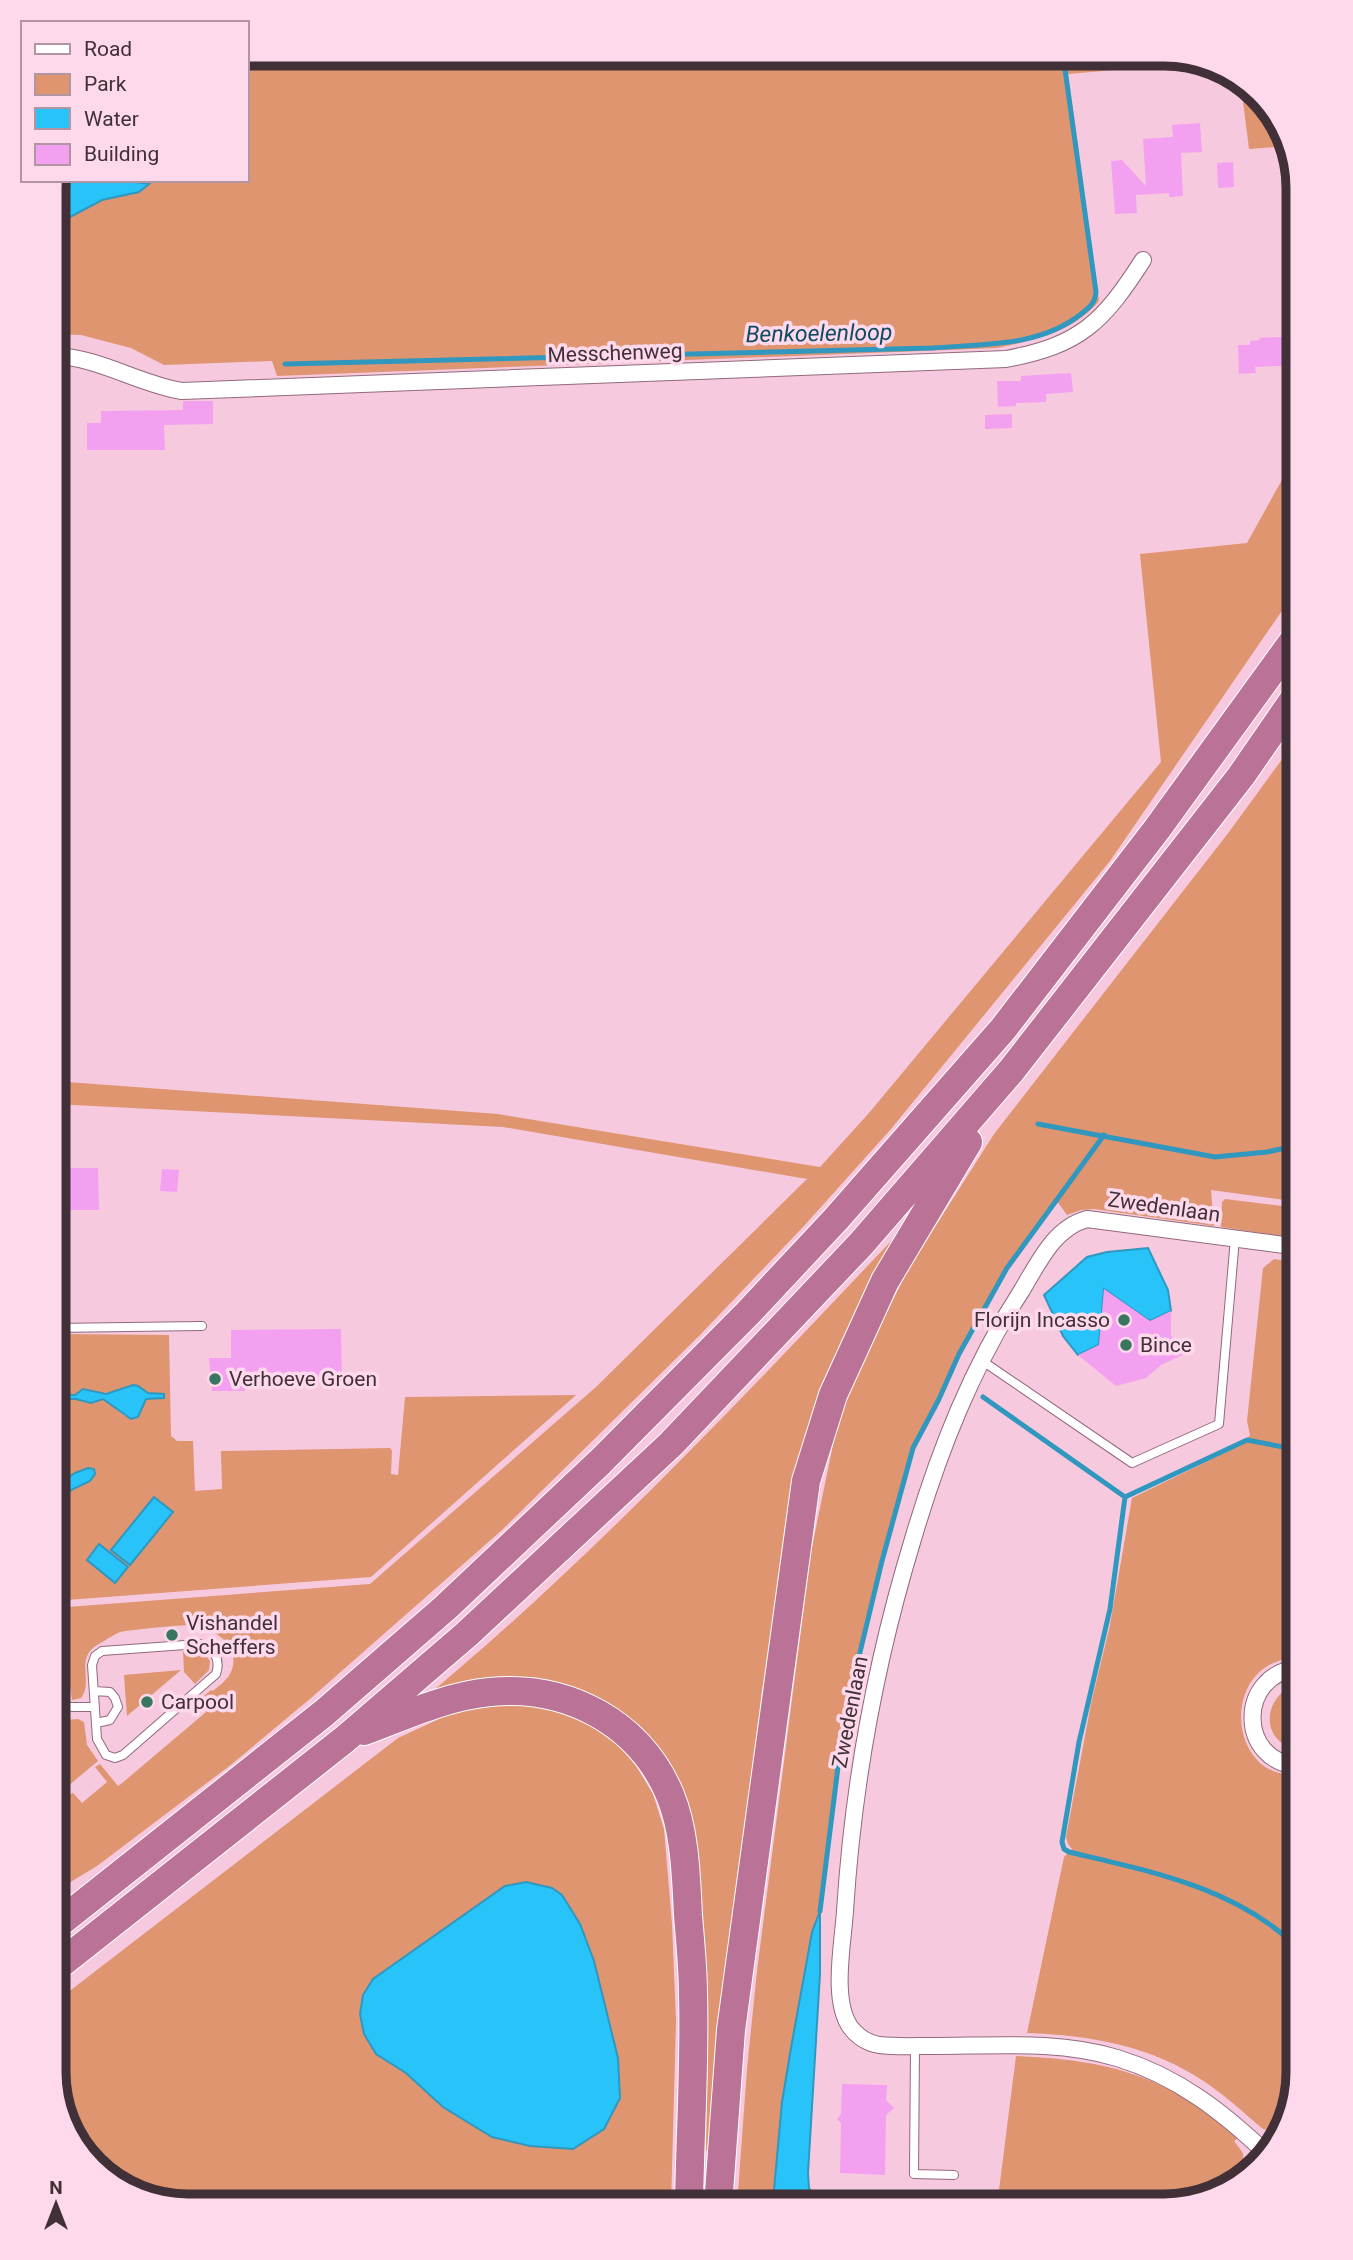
<svg xmlns="http://www.w3.org/2000/svg" width="1353" height="2260" viewBox="0 0 1353 2260" font-family="Roboto,sans-serif">
	<style>
		.green { fill: #de9570; fill-rule: evenodd }
		.water { fill: #28c3f9; stroke: #3097bf; stroke-width: 2 }
		.lines { fill: none; stroke-linecap: round; stroke-linejoin: round }
		.stream { stroke: #3097bf; stroke-width: 5 }
		.building { fill: #f4a0f0 }
		.lane-casing { stroke: #91697d; stroke-width: 10 }
		.street-casing { stroke: #91697d; stroke-width: 18 }
		.highway-casing { stroke: #fff; stroke-width: 30 }
		.lane { stroke: #fff; stroke-width: 8 }
		.street { stroke: #fff; stroke-width: 16 }
		.highway { stroke: #bb7297; stroke-width: 28 }
		.poi-dot { fill: #397660; stroke: #fed9eb; stroke-width: 2.5 }
		.labels { text-anchor: middle; stroke-width: 7; stroke-linejoin: round; paint-order: stroke }
		.street-label { font-size: 21px; fill: #413038; stroke: #fed9eb }
		.poi-label { font-size: 21px; fill: #413038; stroke: #fed9eb; text-anchor: start }
		.water-label { font-size: 23px; font-style: italic; fill: #0f4b61; stroke: #fed9eb }
		.rim { fill: none; stroke: #413038; stroke-width: 9 }
	</style>
	<rect width="100%" height="100%" fill="#f7c9df"/>
	<path class="green" d="M247,54l927,1 23,8 -129,11 31,227c-26,31 -64,39 -102,47l-720,28 -5,-15 -108,4 -33,-17 -50,-13 -26,-1v-109l47,-25 46,-16 -26,-4h125z
		M1240,78l45,51 4,17 -40,3z
		M1299,449v137l-189,275 -219,268 -88,98 -104,109 -197,194 -191,168 -79,66 -135,102 -43,26v-100l11,4 8,-3 9,10 25,-21 -12,-15 5,-3 18,22 3,-2 91,-77 -8,-11 7,-6 2,1c6,-5 14,-11 18,-19 11,-26 -17,-43 -36,-47 -6,-1 -69,5 -75,7 -5,2 -23,13 -27,16 -16,13 0,35 -12,50l-9,2 -4,-30 -14,-21v-41l316,-24 226,-197 211,-208 -304,-52 -449,-23v-23l444,33 322,53 49,-54 292,-351 -21,-208 107,-11z
		M1299,736v466l-88,-12 3,36 -120,-17 -13,1 -14,5 -10,-14 -26,32 -37,56 -81,159 -31,113 -27,112 -16,86 -19,152 -8,21 -6,30 -24,140 -8,88 9,16h-46l10,-137 10,-98 54,-419 24,-117 18,-56 56,-111 85,-134 235,-302z
		M1225,1199l74,9v31l-78,-12 1,-25z
		M912,1219l-60,107 -90,364 -51,460h-5l2,-125 -28,-220 -94,-108 -171,9c179,-148 337,-318 497,-487z
		M1274,1259l25,4v393c-13,3 -26,5 -36,13 -28,21 -29,69 -4,93 10,10 26,13 40,15v295l-18,57 -9,2 -9,-2c-19,-16 -37,-33 -58,-47 -53,-36 -115,-47 -178,-49l37,-176 8,-8 -4,-5 -2,-7 25,-133 19,-79 22,-127 113,-55 5,-8 -3,-14 16,-153z
		M54,1334l115,1 2,101 6,5h16l2,50 27,-2 -1,-38 169,-3 2,3 -1,23 7,1 7,-78 171,-2 -205,182 -317,24v-88l18,-23 18,-9 -2,-13 -34,18v-87h22l15,4 12,-4 22,17 17,-7 4,-10 18,-1v-4l-16,-1 -10,-7c-21,3 -33,12 -55,3l-8,6 -21,-1zM154,1497l19,15 -44,53 -18,-15z
		M183,1651h19l8,10 -1,9 -14,14 -11,-12z
		M181,1670l-54,46 -3,-41z
		M1299,1683v67c-40,-7 -38,-55 0,-67z
		M493,1704l41,1 49,15 35,25 18,21 17,28 11,35 8,95 4,97 -5,185 -491,-1 -66,-22 -46,-52 -14,-60v-68l344,-265 54,-25zM580,1924l14,37 24,97 2,39 -16,32 -161,-22 -37,-34 -30,-19z
		M78,1719l6,3 3,23 11,16 -30,25 -5,1 -9,-4v-24l11,-22 2,-17z
		M1016,2056c92,4 152,19 222,82l-4,3 9,12 1,12 -10,18 -10,9 -59,14h-168z"/>
	<path class="water" d="M55,180h67l27,4 -10,8 -37,8 -47,25z
		M54,416h6l7,7 1,22 -9,12 -5,-1z
		M1148,1248l20,42 3,21 -21,10 -46,-32 -5,56 -21,10 -15,-19 -19,-41 43,-38 20,-5z
		M133,1385l5,1 10,7 16,1v4l-18,1 -8,18 -7,2 -28,-20 -12,4 -15,-4h-22v-5l21,1 8,-6 23,5z
		M88,1468l6,1 1,5 -5,7 -19,9 -17,23v-27l21,-13z
		M154,1497l19,15 -43,53 -19,-15z
		M99,1544l29,23 -13,16 -28,-23z
		M526,1882l26,6 10,7 18,29 14,37 24,97 2,40 -16,31 -31,20 -43,-3 -38,-9 -49,-30 -37,-34 -30,-19 -12,-20 -4,-20 3,-19 10,-16 132,-93z
		M820,1911v63l-12,199 1,15 11,18h-37l-8,-8 -1,-8 8,-88 9,-54 21,-116z"/>
	<g class="lines">
		<path class="stream" d="M285,364l647,-16c50,-4 108,-1 149,-34 9,-7 14,-11 15,-22l-33,-237
			M1038,1124l177,33 52,-5 32,-7
			M983,1397l142,100 122,-57 52,10
			M1125,1497l-15,112 -31,133 -17,100 2,7 5,3c81,19 169,36 230,97
			M820,1911l19,-152 16,-86 27,-112 31,-113 26,-49 20,-45 48,-86 97,-133"/>
	</g>
	<path class="building" d="M1200,123l2,29 -21,1 2,43 -14,1v-4l-33,2 1,18 -22,1 -4,-53 11,-1 24,26 -3,-47 30,-2 -1,-12z
		M1233,162l1,25 -16,1 -1,-25z
		M1299,336v29l-44,2 1,6 -17,1 -1,-29h12v-4l10,-1 -1,-2z
		M1071,373l2,19 -27,2v8l-30,1v3l-18,1 -1,-26h24v-5z
		M183,401h30v23l-49,1 1,25h-78v-27h14v-12l82,-1z
		M1012,414v14l-27,1v-14z
		M55,1168h43l1,42h-45z
		M162,1169l17,1 -2,22 -17,-1z
		M1104,1289l46,32 21,-10v25l20,15 -30,14 -15,13 -30,8 -38,-31 21,-10z
		M341,1329l1,55 -97,1v6h-33l-3,-33h22v-28z
		M842,2084l45,1 -1,15 8,8 -8,7 -1,60 -45,-2 1,-50 -4,-4 4,-5z"/>
	<g class="lines">
		<defs>
			<path id="lane" d="M54,1328l148,-2
				M981,1360l151,103 87,-39 16,-186
				M199,1644c15,3 22,15 17,30l-93,81 -8,3 -9,-3 -9,-16 -5,-74 3,-9 7,-5z
				M94,1691l16,1 5,6 3,9 -8,13 -14,3
				M54,1707h41
				M915,2046l-1,128 40,1"/>
			<path id="street" d="M54,356c45,1 84,28 128,35l824,-32c75,-14 97,-37 137,-99
				M1299,1766c-61,-3 -63,-92 0,-98
				M1267,2154c-44,-42 -90,-78 -150,-96 -58,-18 -124,-12 -185,-12 -17,0 -36,1 -53,-1 -11,-2 -21,-8 -28,-17 -20,-27 -8,-85 -6,-117 8,-127 31,-251 68,-372 26,-88 59,-172 109,-249 17,-28 32,-62 65,-71l212,28"/>
			<path id="highway" d="M364,1731c40,-15 83,-35 126,-39 77,-8 150,31 180,103 15,36 16,81 18,120 2,26 5,53 5,79 2,70 -3,141 -4,212
				M54,1927l270,-214 121,-105 155,-146 147,-148 89,-95 167,-190 154,-200 142,-196
				M54,1969l291,-230 122,-105 204,-190 190,-200 150,-173 230,-295 58,-84
				M718,2206l13,-176 75,-549 27,-86 52,-114 83,-139"/>
		</defs>
		<use href="#lane" class="lane-casing"/>
		<use href="#street" class="street-casing"/>
		<use href="#highway" class="highway-casing"/>
		<use href="#lane" class="lane"/>
		<use href="#street" class="street"/>
		<use href="#highway" class="highway"/>
	</g>
	<g class="poi-dot">
		<circle cx="1124" cy="1320" r="7"/>
		<circle cx="1126" cy="1345" r="7"/>
		<circle cx="215" cy="1379" r="7"/>
		<circle cx="172" cy="1635" r="7"/>
		<circle cx="147" cy="1702" r="7"/>
	</g>
	<g class="labels">
		<g class="street-label">
			<text transform="translate(615 353) rotate(-2)" y="7">Messchenweg</text>
			<text transform="translate(1164 1207) rotate(8)" y="7">Zwedenlaan</text>
			<text transform="translate(850 1712) rotate(-79)" y="7">Zwedenlaan</text>
		</g>
		<g class="poi-label">
			<text x="1110" y="1327" text-anchor="end">Florijn Incasso</text>
			<text x="1140" y="1352">Bince</text>
			<text x="229" y="1386">Verhoeve Groen</text>
			<text x="186" y="1630">Vishandel<tspan x="186" dy="24">Scheffers</tspan></text>
			<text x="161" y="1709">Carpool</text>
		</g>
		<g class="water-label">
			<text transform="translate(819 333) rotate(-1)" y="8">Benkoelenloop</text>
		</g>
	</g>
	<path d="M0 0H1353V2260H0ZM188 66H1164A122 122 0 0 1 1286 188V2072A122 122 0 0 1 1164 2194H188A122 122 0 0 1 66 2072V188A122 122 0 0 1 188 66Z" fill="#fed9eb" fill-rule="evenodd"/>
	<path class="rim" d="M188 66H1164A122 122 0 0 1 1286 188V2072A122 122 0 0 1 1164 2194H188A122 122 0 0 1 66 2072V188A122 122 0 0 1 188 66Z"/>
	<rect x="21" y="21" width="228" height="161" fill="#fed9eb" stroke="#b295a3" stroke-width="2"/>
	<rect x="35" y="44" width="35" height="10" fill="#ffffff" stroke="#b295a3" stroke-width="2"/>
	<text x="84" y="56" font-size="21" fill="#413038">Road</text>
	<rect x="35" y="74" width="35" height="21" fill="#de9570" stroke="#b295a3" stroke-width="2"/>
	<text x="84" y="91" font-size="21" fill="#413038">Park</text>
	<rect x="35" y="108" width="35" height="21" fill="#28c3f9" stroke="#b295a3" stroke-width="2"/>
	<text x="84" y="126" font-size="21" fill="#413038">Water</text>
	<rect x="35" y="144" width="35" height="21" fill="#f4a0f0" stroke="#b295a3" stroke-width="2"/>
	<text x="84" y="161" font-size="21" fill="#413038">Building</text>
	<g transform="translate(56 2204)" stroke="#fed9eb" stroke-width="5" paint-order="stroke">
	<path d="M0-5L12 26L0 18L-12 26Z" fill="#413038"/>
	<text y="-10" font-size="19" font-weight="bold" text-anchor="middle" fill="#413038">N</text>
	</g>
</svg>
